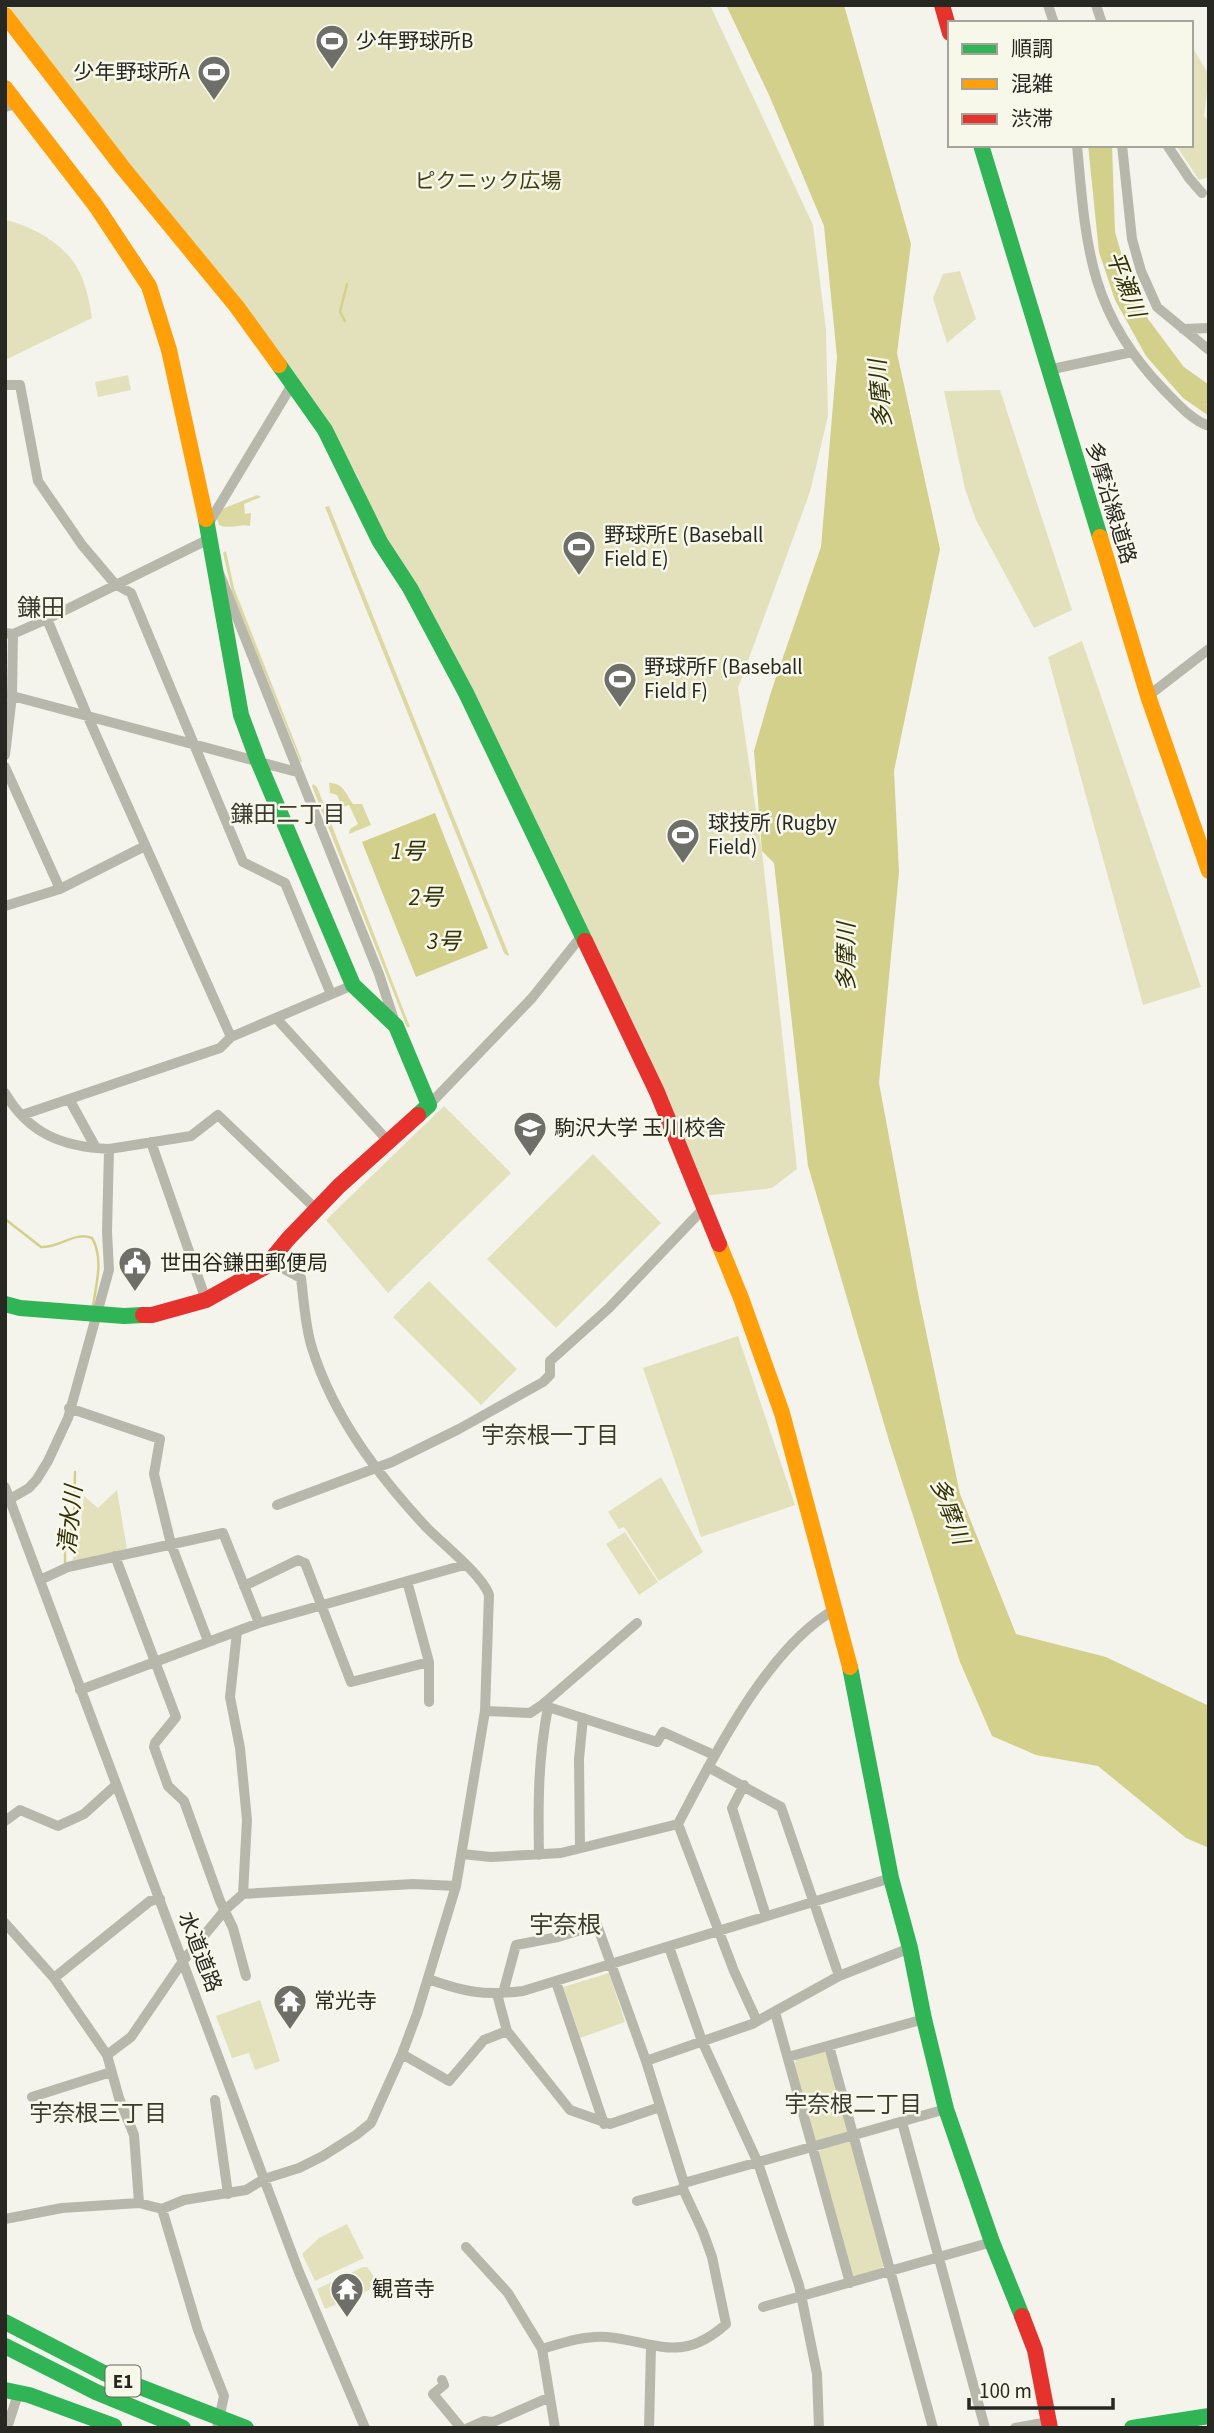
<svg xmlns="http://www.w3.org/2000/svg" width="1214" height="2433" viewBox="0 0 1214 2433" font-family="'Source Sans 3','Noto Sans JP',sans-serif">
	<style>
		.green { fill: #e2e1bb }
		.forest { fill: #dbd8a1 }
		.water { fill: #d3d08b }
		.lines { fill: none; stroke-linecap: round; stroke-linejoin: round }
		.stream { stroke: #d3d08b; stroke-width: 2.5 }
		.river { stroke: #d3d08b; stroke-width: 18 }
		.street { stroke: #b7b7ab; stroke-width: 10 }
		.fast { stroke: #30b455; stroke-width: 16 }
		.slow { stroke: #ff9f0a; stroke-width: 16 }
		.jam { stroke: #e5322d; stroke-width: 16 }
		.fast-bridge { stroke: #30b455; stroke-width: 16 }
		.labels { text-anchor: middle; stroke-width: 5; stroke-linejoin: round; paint-order: stroke }
		.shield { fill: #f7f7ea; stroke: #66665f; stroke-width: 2 }
		.shield-label { font-size: 19px; font-weight: bold; fill: #282823 }
		.poi-label { font-size: 21px; fill: #282823; stroke: #f7f7ea; text-anchor: start }
		.park-label { font-size: 21px; fill: #413f16; stroke: #f7f7ea }
		.street-label { font-size: 21px; fill: #282823; stroke: #f7f7ea }
		.water-label { font-size: 23px; font-style: italic; fill: #323006; stroke: #f7f7ea }
		.neighbourhood-label { font-size: 23px; fill: #3b3b31; stroke: #f7f7ea }
		.quarter-label { font-size: 24px; fill: #3b3b31; stroke: #f7f7ea }
	</style>
	<rect width="100%" height="100%" fill="#f4f4ed"/>
	<path class="green" d="M8,5h702l103,220 13,105 2,86 -18,76 -72,196 24,163 35,318 -25,19 -69,8 -325,-669 -21,-52 -31,-54 -191,-245z
		M1191,45l18,30 -5,41 5,6v55l-10,3 -23,-35h15z
		M5,220c12,2 25,8 36,14 36,21 45,44 51,84l-87,42z
		M960,271l16,48 -29,24 -14,-45 10,-24z
		M128,375l3,15 -33,7 -3,-15z
		M1000,390l72,220 -38,18 -58,-108 -11,-31 -21,-98z
		M1082,641l119,346 -58,18 -95,-348z
		M444,1106l67,67 -123,120 -62,-73z
		M593,1154l68,69 -105,105 -69,-69z
		M429,1281l88,88 -36,36 -88,-88z
		M738,1336l57,169 -94,32 -58,-169z
		M661,1477l42,75 -44,29 -35,-54 -5,2 -11,-17z
		M117,1490l10,59 -55,13 7,-25 5,-41 14,12z
		M625,1532l33,50 -19,13 -33,-51z
		M609,1973l16,49 -45,16 -17,-51z
		M260,2000l20,61 -25,9 -6,-17 -17,5 -16,-42z
		M823,2051l5,3 20,75 -2,5 -28,8 -4,-3 -20,-75 3,-5z
		M847,2141l6,3 32,121c-5,8 -25,14 -34,10l-33,-121 3,-5z
		M347,2224l17,34 -49,23 -13,-27 17,-16z
		M363,2267h4l13,18 -55,24 -8,-20z"/>
	<path class="forest" d="M257,495l4,2 -17,7 1,10 6,-1 -1,13c-8,-3 -20,4 -31,-1l-2,-6 5,-10z
		M329,506l180,449 -1,1 -4,-3 -179,-446z
		M226,551l8,37 68,173 -1,2 -69,-171 -9,-39z
		M329,783c15,0 16,10 24,21h9l9,21 -22,9 1,-5 8,-5 -9,-19 -7,2 -5,-12 -7,-2z
		M313,784l4,3 93,240h-3l-9,-23 -86,-218z"/>
	<path class="water" d="M726,5h118l67,239 -14,109 43,196 -46,222 5,101 -20,211 40,215 41,196 56,140 90,23 103,49v142l-23,-10 -88,-72 -62,-11 -44,-19 -32,-74 -70,-218 -82,-278 -34,-303 -12,-12 -8,-100 17,-59 50,-145 16,-190 -13,-131 -55,-131z
		M1088,145h24l3,87 16,55 19,36 6,29 29,35 24,20v9l-26,-18 -37,-42 -31,-56 -16,-48z
		M435,813l53,135 -72,29 -54,-135z"/>
	<g class="lines">
		<path class="stream" d="M345,321l-5,-9 7,-28
			M5,1219l36,28c18,1 34,-16 51,-9 12,20 4,47 1,68
			M65,1565v-15l9,-30 1,-48"/>
		<path class="river" d="M1142,326l35,47 32,23"/>
		<path class="street" d="M1048,5l6,18
			M1096,5l6,18
			M5,107l11,-3
			M1077,145c9,101 12,167 86,244 13,13 28,31 46,37
			M1122,145l10,94 9,32 16,36 52,43
			M1167,145l22,33 13,15
			M1183,329l26,-1
			M1048,370l84,-18
			M5,385h15l18,96 44,64 33,39 16,9 112,269 42,21 46,111
			M207,526l86,-143
			M220,575l159,399 16,49
			M47,619l40,96 144,322
			M5,633l8,1 34,-15 162,-80
			M5,694l292,78
			M1148,696l61,-47
			M5,755l7,-59 1,-62
			M5,767l55,122
			M5,906l55,-17 85,-43
			M276,1018l112,123
			M5,1093c24,41 58,54 104,56l82,-13 27,-21 98,94
			M69,1099l27,49
			M429,1105l103,-107 51,-64
			M22,1115l198,-67 11,-11 122,-52
			M151,1142l55,158
			M69,1408l91,31 -6,35 17,70 37,97
			M5,1487l259,692 35,93 66,156
			M10,1499l19,-11 8,-9 11,-18 20,-43 41,-148 -2,-38 2,-83
			M277,1505l115,-43 67,-33 84,-47 7,-7v-14l59,-53 94,-99
			M115,1556l61,161 -21,26 -1,4 14,39 16,15 36,100 13,27 13,48
			M40,1580l28,-13 155,-34 36,90
			M407,1581l22,81v40
			M244,1586l54,-26 7,3 46,119 78,-20
			M80,1690l179,-67 205,-58
			M542,1705l115,37 6,-10 51,23
			M485,1711l45,2 12,-8 95,-82
			M708,1767l73,40 58,169
			M744,1785l-12,23 34,108
			M5,1821l15,-11 38,16 26,-12 32,-29
			M580,1848l-1,-89 4,-41
			M462,1854l29,3 70,-4 117,-29
			M539,1855c-1,-53 -1,-95 9,-148
			M243,1894l170,-10 43,2
			M5,1923l49,55 53,77 12,43 15,37 5,68
			M669,1947l33,94 56,122 41,122 18,89 2,54
			M54,1978l96,-77 10,-2
			M428,1979c37,13 56,17 95,12l368,-113
			M556,1982l48,142
			M503,1993l13,-48 42,-8 39,-12 49,136 38,122
			M497,1994l10,37 63,79 40,14 50,-17
			M775,2012l75,271
			M757,2021l-23,-50 -56,-147c35,-67 91,-179 158,-215
			M829,2046l104,382
			M402,2054l47,27 35,-41 23,-9
			M107,2055l24,-18 52,-76 42,-51 18,-16 4,-74 -7,-72 -10,-51 7,-65
			M788,2057l136,-38
			M646,2061l106,-37 87,-48 71,-28
			M32,2097l79,-25
			M215,2100l13,94
			M902,2122l83,306
			M637,2201l46,-12 1,-6 262,-74
			M162,2209l36,121 26,66 -7,32
			M5,2219l57,-11 77,-5 23,6 22,-9 62,-10 18,-11 35,-11 24,-12 33,-21 15,-12 31,-69 15,-40 39,-128 29,-175 4,-116c-6,-19 -46,-51 -62,-67 -49,-53 -93,-110 -115,-180 -7,-22 -8,-47 -11,-70l-32,-17
			M466,2247l42,46 34,56 13,79
			M763,2307l229,-65
			M542,2349c20,-6 44,-14 65,-12 49,5 75,27 119,-13l-14,-67 -9,-25 -20,-43
			M442,2380l2,5 -11,9 28,34
			M7,2428l11,-34
			M468,2428l16,-7 9,1 57,-25
			M649,2428l2,-81
			M1015,2428l33,-6"/>
		<path class="fast" d="M981,145l119,392
			M279,365l46,65 55,112 30,46 56,105 119,248
			M206,519l35,196 17,46 95,224 43,41 33,79 -11,10
			M5,1304l15,4 104,8 19,-1
			M850,1667l41,211 19,70 14,71 22,90 46,133 30,74
			M5,2346l91,46 87,36
			M5,2390l24,5 85,31
			M1132,2428l77,-12"/>
		<path class="slow" d="M5,15l118,153 114,139 42,58
			M5,88l91,118 53,80 20,64 37,169
			M1100,537l48,159 61,175
			M719,1244l22,54 41,115 68,254"/>
		<path class="jam" d="M942,5l8,28
			M585,941l72,151 62,152
			M143,1315h9l54,-15 59,-33 23,-28 51,-53 79,-71
			M1022,2316l13,34 15,78"/>
		<path class="fast-bridge" d="M5,2322l99,51 142,55"/>
	</g>
	<defs>
		<symbol id="stadium-pin" viewBox="-11 -11 22 30"><path d="M0 17L-7.5 6A9.5 9.5 0 1 1 7.5 6Z" fill="#6f6f6a" stroke="#f7f7ea"/><path d="M0-5a6.5 5 0 1 0 0 10a6.5 5 0 1 0 0-10ZM-3.5-1.8h7v3.6h-7Z" fill="#fff"/></symbol>
		<symbol id="university-pin" viewBox="-11 -11 22 30"><path d="M0 17L-7.5 6A9.5 9.5 0 1 1 7.5 6Z" fill="#6f6f6a" stroke="#f7f7ea"/><path d="M0-5L7-2L0 1L-7-2ZM-4 1L0 2.5L4 1V4Q0 6-4 4Z" fill="#fff"/></symbol>
		<symbol id="civic-pin" viewBox="-11 -11 22 30"><path d="M0 17L-7.5 6A9.5 9.5 0 1 1 7.5 6Z" fill="#6f6f6a" stroke="#f7f7ea"/><path d="M-.6-6.5H3V-4.5H.6V-3L4-1V1h2V6H-6V1h2V-1L-.6-3ZM-1.2 2.5V6h2.4V2.5Z" fill="#fff"/></symbol>
		<symbol id="temple-pin" viewBox="-11 -11 22 30"><path d="M0 17L-7.5 6A9.5 9.5 0 1 1 7.5 6Z" fill="#6f6f6a" stroke="#f7f7ea"/><path d="M0-6L5-2H3V0L6.5 2.5H4V6H1.5V3h-3V6H-4V2.5H-6.5L-3 0V-2H-5Z" fill="#fff"/></symbol>
	</defs>
	<g fill-rule="evenodd">
		<use href="#stadium-pin" x="313" y="22" width="38" height="52"/>
		<use href="#stadium-pin" x="195" y="53" width="38" height="52"/>
		<use href="#stadium-pin" x="560" y="528" width="38" height="52"/>
		<use href="#stadium-pin" x="601" y="660" width="38" height="52"/>
		<use href="#stadium-pin" x="664" y="816" width="38" height="52"/>
		<use href="#university-pin" x="511" y="1109" width="38" height="52"/>
		<use href="#civic-pin" x="116" y="1244" width="38" height="52"/>
		<use href="#temple-pin" x="271" y="1982" width="38" height="52"/>
		<use href="#temple-pin" x="328" y="2270" width="38" height="52"/>
	</g>
	<g class="labels">
		<rect class="shield" x="105.5" y="2365.5" width="35" height="31" rx="5"/>
		<g class="shield-label">
			<text x="123" y="2388">E1</text>
		</g>
		<g class="poi-label">
			<text x="356" y="48">少年野球所B</text>
			<text x="190" y="79" text-anchor="end">少年野球所A</text>
			<text x="604" y="542">野球所E (Baseball<tspan x="604" dy="24">Field E)</tspan></text>
			<text x="644" y="674">野球所F (Baseball<tspan x="644" dy="24">Field F)</tspan></text>
			<text x="708" y="830">球技所 (Rugby<tspan x="708" dy="24">Field)</tspan></text>
			<text x="554" y="1135">駒沢大学 玉川校舎</text>
			<text x="160" y="1270">世田谷鎌田郵便局</text>
			<text x="314" y="2008">常光寺</text>
			<text x="372" y="2296">観音寺</text>
		</g>
		<g class="park-label">
			<text x="488" y="188">ピクニック広場</text>
		</g>
		<g class="street-label">
			<text transform="translate(1111 503) rotate(73)" y="7">多摩沿線道路</text>
			<text transform="translate(200 1952) rotate(69)" y="7">水道道路</text>
		</g>
		<g class="water-label">
			<text transform="translate(1126 284) rotate(69)" y="8">平瀬川</text>
			<text transform="translate(880 394) rotate(-95)" y="8">多摩川</text>
			<text x="408" y="859">1号</text>
			<text x="426" y="905">2号</text>
			<text x="444" y="949">3号</text>
			<text transform="translate(846 957) rotate(-90)" y="8">多摩川</text>
			<text transform="translate(950 1511) rotate(69)" y="8">多摩川</text>
			<text transform="translate(70 1520) rotate(-84)" y="8">清水川</text>
		</g>
		<g class="neighbourhood-label">
			<text x="288" y="822">鎌田二丁目</text>
			<text x="550" y="1443">宇奈根一丁目</text>
			<text x="853" y="2112">宇奈根二丁目</text>
			<text x="98" y="2121">宇奈根三丁目</text>
		</g>
		<g class="quarter-label">
			<text x="41" y="616">鎌田</text>
			<text x="565" y="1933">宇奈根</text>
		</g>
	</g>
	<rect width="1214" height="2433" fill="none" stroke="#282823" stroke-width="14"/>
	<rect x="948" y="21" width="245" height="126" fill="#f7f7ea" stroke="#a4a49a" stroke-width="2"/>
	<rect x="962" y="44" width="35" height="10" fill="#30b455" stroke="#a4a49a" stroke-width="2"/>
	<text x="1011" y="56" font-size="21" fill="#282823">順調</text>
	<rect x="962" y="79" width="35" height="10" fill="#ff9f0a" stroke="#a4a49a" stroke-width="2"/>
	<text x="1011" y="91" font-size="21" fill="#282823">混雑</text>
	<rect x="962" y="114" width="35" height="10" fill="#e5322d" stroke="#a4a49a" stroke-width="2"/>
	<text x="1011" y="126" font-size="21" fill="#282823">渋滞</text>
	<path d="M969 2398v10h144v-10" fill="none" stroke="#282823" stroke-width="3.5"/>
	<text x="979" y="2398" font-size="21" fill="#282823" stroke="#f7f7ea" stroke-width="5" paint-order="stroke">100 m</text>
</svg>
